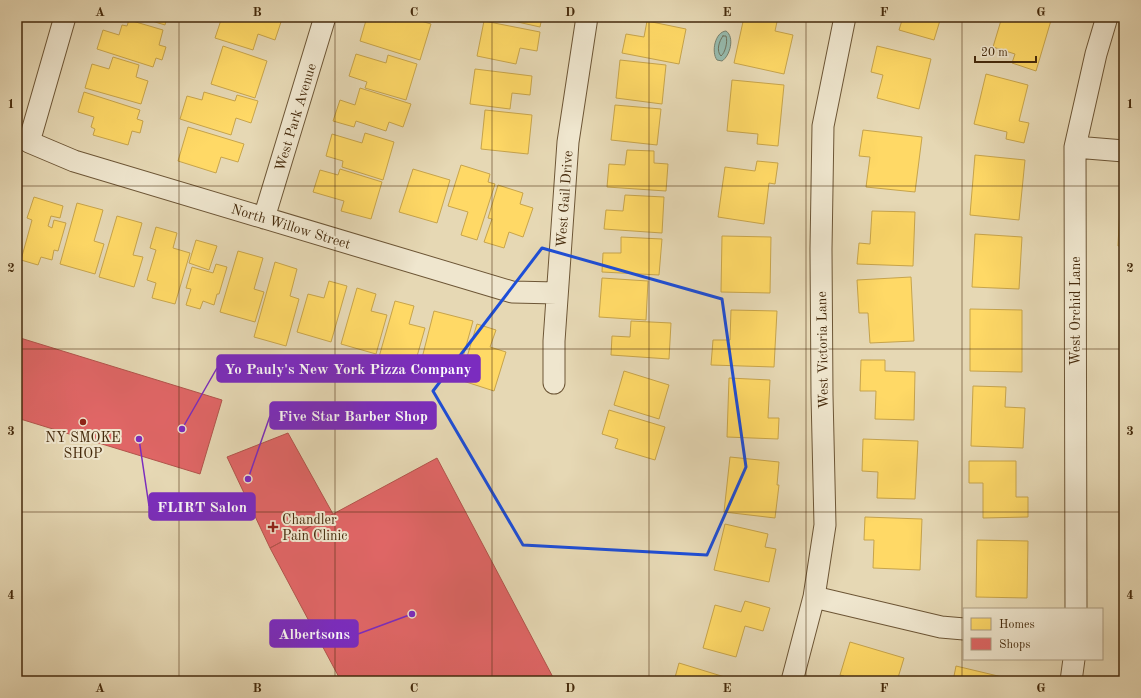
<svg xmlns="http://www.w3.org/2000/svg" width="1141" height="698" viewBox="0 0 1141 698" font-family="'Old Standard TT',serif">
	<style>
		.water { fill: #96baad; stroke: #76806d }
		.homes { fill: #ffd966; stroke: #c7a44b }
		.shops { fill: #e06666; stroke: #b2544b }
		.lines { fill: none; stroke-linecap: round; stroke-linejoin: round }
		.shore { stroke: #6e725c; stroke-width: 1 }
		.minor-casing { stroke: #6d5636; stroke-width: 23 }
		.minor { stroke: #efe6ce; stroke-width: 21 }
		.marked { fill: none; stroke: #1d4ed8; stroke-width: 3; stroke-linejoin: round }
		.grid { fill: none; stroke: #452a0c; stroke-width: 1; stroke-opacity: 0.55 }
		.poi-dot { fill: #8f2418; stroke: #efe6ce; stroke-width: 1.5 }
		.labels { text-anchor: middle; stroke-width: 4; stroke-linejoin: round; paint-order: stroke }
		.street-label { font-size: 14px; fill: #452a0c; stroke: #efe6ce }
		.poi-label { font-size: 14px; fill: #452a0c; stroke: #efe6ce }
		.leader { fill: none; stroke: #7b2cbf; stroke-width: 1.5 }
		.callout-dot { fill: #7b2cbf; stroke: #efe6ce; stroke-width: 1.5 }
		.callout { fill: #7b2cbf; stroke: #7b2cbf; stroke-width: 1.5 }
		.callout-label { font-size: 15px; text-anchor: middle; font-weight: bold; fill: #fff }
		.neatline { fill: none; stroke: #452a0c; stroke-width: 1.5 }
		.grid-label { font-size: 13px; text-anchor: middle; font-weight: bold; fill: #452a0c }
	</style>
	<rect width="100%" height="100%" fill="#e6d8b4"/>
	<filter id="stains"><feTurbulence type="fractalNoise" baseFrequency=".005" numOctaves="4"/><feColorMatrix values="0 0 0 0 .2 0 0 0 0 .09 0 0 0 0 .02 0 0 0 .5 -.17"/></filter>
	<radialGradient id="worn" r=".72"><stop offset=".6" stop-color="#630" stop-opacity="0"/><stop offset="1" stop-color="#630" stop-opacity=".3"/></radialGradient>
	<path class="water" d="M726,31c9,6 4,25 -4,30l-5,-1c-6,-8 -2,-28 9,-29z"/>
	<path class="homes" d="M139,17h28l-2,8z
		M222,17h44l15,5 -6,18 -17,-6 -5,16 -38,-12z
		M367,17h12l17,5 2,-5h9l24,7 -11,36 -60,-19z
		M495,17h47l-2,10z
		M744,17h34l-3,14 18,4 -9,39 -50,-11z
		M903,17h38l-7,23 -35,-10z
		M1002,17h50l-16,54 -24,-8 3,-9 -22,-7z
		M129,20l34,10 -4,15 7,2 -4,13 -6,-2 -3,9 -56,-18 6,-19 16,5 3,-10 5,1z
		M484,21l56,11 -3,19 -17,-3 -4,16 -39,-8z
		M647,21l39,8 -7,35 -57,-11 4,-19 18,3z
		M223,46l44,15 -12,37 -44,-14z
		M877,46l54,13 -12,50 -42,-11 6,-23 -12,-3z
		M356,54l30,9 2,-8 29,9 -11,36 -41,-12 2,-6 -18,-6z
		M113,57l26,8 -3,12 12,4 -7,23 -56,-16 7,-24 17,5z
		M620,60l46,5 -4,39 -46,-6z
		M475,69l57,7 -2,19 -18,-2 -2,16 -40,-5z
		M986,74l42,11 -9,36 10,2 -5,20 -18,-4 1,-7 -33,-8z
		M732,80l52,5 -6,61 -21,-2 1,-10 -31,-3z
		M360,88l51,16 -8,23 -14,-5 -3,9 -30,-10 -2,6 -21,-6 7,-21 15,5z
		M84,92l56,18 -3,9 6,2 -3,12 -8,-2 -4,14 -35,-10 2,-6 -4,-2 3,-10 -16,-5z
		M204,92l31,9 2,-6 21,6 -7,22 -15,-5 -5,17 -51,-16 7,-23 15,4z
		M615,105l46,4 -4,36 -46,-5z
		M485,110l47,5 -4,39 -47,-5z
		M188,127l56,17 -6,18 -17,-5 -5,16 -38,-12z
		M863,130l59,7 -7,55 -49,-5 4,-30 -11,-1z
		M365,133l29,9 -11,38 -41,-13 1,-6 -17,-5 6,-22 30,9z
		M627,150l27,1v12l14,1 -2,27 -59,-4 2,-23 16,1z
		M975,155l50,5 -6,60 -49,-5z
		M757,161l21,2 -3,21 -6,-1 -5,41 -46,-7 7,-50 30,4z
		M461,165l29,9 -2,8 7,2 -18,56 -16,-5 7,-23 -20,-6z
		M340,169l42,13 -11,37 -30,-8 3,-10 -31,-9 7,-22 18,5z
		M413,169l37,11 -13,43 -38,-11z
		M498,185l25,8 -3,11 13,4 -10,29 -14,-5 -5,16 -20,-6 8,-23 -4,-1z
		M1121,185h3v61h-6z
		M625,195l39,2 -2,36 -58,-4 2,-19 17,1z
		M34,197l29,9 -3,12 -9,-2 -3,10 4,2 2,-8 12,3 -8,28 -4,-1 -2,10 -11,-3 -3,8 -17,-5 11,-40 -5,-2z
		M77,203l26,7 -9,31 10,3 -9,30 -35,-10z
		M872,211l43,1 -2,54 -56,-2 2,-21 11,1z
		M117,216l25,7 -9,32 10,2 -9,30 -35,-10z
		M156,227l21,6 -4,15 17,5 -15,51 -23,-6 4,-15 -9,-3 9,-30 -6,-2z
		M975,234l47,3 -3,52 -47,-2z
		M722,236l49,1 -1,56 -49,-1z
		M621,237l41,2 -3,36 -57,-3 1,-19h18z
		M196,240l21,6 -8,24 -20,-7z
		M238,251l25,7 -9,31 10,3 -9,30 -35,-10z
		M275,262l22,7 -7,27 9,3 -13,47 -32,-9z
		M216,264l11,3 -8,27h-2l-3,11 -11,-4 -3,8 -14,-4 5,-16 -5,-1 6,-21 21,6z
		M911,277l3,64 -44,2 -2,-30h-9l-2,-33z
		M602,278l46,3 -2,39 -47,-3z
		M329,281l18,5 -16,56 -34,-10 11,-38 16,4z
		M357,288l19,6 -5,17 16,4 -11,39 -35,-10z
		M395,301l19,5 -5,18 16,4 -11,39 -35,-10z
		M970,309l52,1v62l-52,-1z
		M731,310l46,1 -3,56 -63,-2 2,-25h17z
		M434,311l39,10 -13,47 -38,-10z
		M631,321l40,2 -2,36 -58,-4 1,-19 18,1z
		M477,324l19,6 -6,17 16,5 -12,39 -34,-11z
		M861,360h24v11l30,1 -1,48 -39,-1 1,-28h-16z
		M624,371l45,14 -10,34 -45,-14z
		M729,378l41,2 -2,38h11l-1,21 -51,-2z
		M973,386l33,1 -1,20 20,1 -2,40 -52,-2z
		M609,410l56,17 -10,33 -40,-12 3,-9 -16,-5z
		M863,439l55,2 -3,58 -38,-1 1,-26 -16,-1z
		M730,457l49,5 -2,23h2l-4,33 -51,-6z
		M969,461h47v36h12v20l-45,1v-35h-14z
		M865,517l57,2 -2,51 -47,-2 1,-28h-10z
		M725,524l43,10 -3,13 11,2 -7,33 -55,-12z
		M977,540l51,1 -1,57 -51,-1z
		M745,601l25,7 -7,23 -18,-5 -9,31 -33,-9 12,-43 26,7z
		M850,642l54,16 -7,23h-55l2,-5 -4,-1z
		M679,663l49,15 -1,3h-53z
		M956,666l63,15h-66z"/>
	<path class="shops" d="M17,337l205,63 -22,74 -183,-56z
		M288,433l45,81 -63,34 -43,-91z
		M437,458l118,223h-214l-71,-133z"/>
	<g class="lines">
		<path class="shore" d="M723,36h3c2,6 -1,17 -5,20 -5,-5 -2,-15 2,-20z"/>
		<defs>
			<path id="minor" d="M65,17l-36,125 45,19 438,131 45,1
				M1075,147l49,4
				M264,218l61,-201
				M554,383v-42l14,-199 19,-125
				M814,597l127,30 23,2
				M1076,609l-1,-462 21,-93 11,-37
				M792,681l22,-84 11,-72 -3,-130 -1,-146 2,-123 22,-109
				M1071,681l3,-22"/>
		</defs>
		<use href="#minor" class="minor-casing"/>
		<use href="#minor" class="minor"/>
	</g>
	<path class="marked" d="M542,248l180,51 24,168 -39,88 -184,-10 -90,-154z"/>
	<path class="grid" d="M179,17v664M335,17v664M492,17v664M649,17v664M806,17v664M962,17v664M17,186h1107M17,349h1107M17,512h1107"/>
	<g class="poi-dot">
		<circle cx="83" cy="422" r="4"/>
		<path d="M271 521h4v4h4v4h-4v4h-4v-4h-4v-4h4z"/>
	</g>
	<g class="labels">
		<g class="street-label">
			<text transform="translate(295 117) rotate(-73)" y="5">West Park Avenue</text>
			<text transform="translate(564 199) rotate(-86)" y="5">West Gail Drive</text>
			<text transform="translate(291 226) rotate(17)" y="5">North Willow Street</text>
			<text transform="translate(1075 311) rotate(-90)" y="5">West Orchid Lane</text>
			<text transform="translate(822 350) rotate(-91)" y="5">West Victoria Lane</text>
		</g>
		<g class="poi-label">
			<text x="83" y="442">NY SMOKE<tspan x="83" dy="16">SHOP</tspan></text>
			<text x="282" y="524" text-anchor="start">Chandler<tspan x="282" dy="16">Pain Clinic</tspan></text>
		</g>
	</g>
	<path class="leader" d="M182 429L217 368M248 479L270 416M139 439L149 506M412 614L358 634"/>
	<g class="callout-dot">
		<circle cx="182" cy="429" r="4"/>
		<circle cx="248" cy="479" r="4"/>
		<circle cx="139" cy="439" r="4"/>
		<circle cx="412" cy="614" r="4"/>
	</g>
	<g class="callout">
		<rect x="217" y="355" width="263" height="27" rx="4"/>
		<rect x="270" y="402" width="166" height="27" rx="4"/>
		<rect x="149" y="493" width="106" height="27" rx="4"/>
		<rect x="270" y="620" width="88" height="27" rx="4"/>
	</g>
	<g class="callout-label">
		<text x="348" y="374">Yo Pauly's New York Pizza Company</text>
		<text x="353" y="421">Five Star Barber Shop</text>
		<text x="202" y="512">FLIRT Salon</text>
		<text x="314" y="639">Albertsons</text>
	</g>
	<rect width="1141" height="698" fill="none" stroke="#e6d8b4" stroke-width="44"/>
	<rect x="963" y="608" width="140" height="52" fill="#efe6ce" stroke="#ab9b80"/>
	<rect x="971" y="618" width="20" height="12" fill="#ffd966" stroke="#ab9b80"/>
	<text x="999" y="628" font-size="12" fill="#452a0c">Homes</text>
	<rect x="971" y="638" width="20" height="12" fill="#e06666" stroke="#ab9b80"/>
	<text x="999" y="648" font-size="12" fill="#452a0c">Shops</text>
	<path d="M975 56v6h61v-6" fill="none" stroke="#452a0c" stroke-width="2"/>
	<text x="981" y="56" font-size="12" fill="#452a0c" stroke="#efe6ce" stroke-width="3" paint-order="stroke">20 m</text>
	<rect x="22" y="22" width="1097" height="654" class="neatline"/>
	<g class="grid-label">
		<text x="100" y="16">A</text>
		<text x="257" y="16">B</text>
		<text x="414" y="16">C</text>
		<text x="570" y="16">D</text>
		<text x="727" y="16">E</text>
		<text x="884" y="16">F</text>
		<text x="1041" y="16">G</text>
		<text x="11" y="108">1</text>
		<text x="1130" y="108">1</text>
		<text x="11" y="272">2</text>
		<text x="1130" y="272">2</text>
		<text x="11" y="435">3</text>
		<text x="1130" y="435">3</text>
		<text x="11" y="599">4</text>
		<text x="1130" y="599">4</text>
		<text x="100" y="692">A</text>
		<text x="257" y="692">B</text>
		<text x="414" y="692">C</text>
		<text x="570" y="692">D</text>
		<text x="727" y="692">E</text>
		<text x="884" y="692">F</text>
		<text x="1041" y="692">G</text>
	</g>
	<rect width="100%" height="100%" filter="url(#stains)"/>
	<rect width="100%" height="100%" fill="url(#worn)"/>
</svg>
